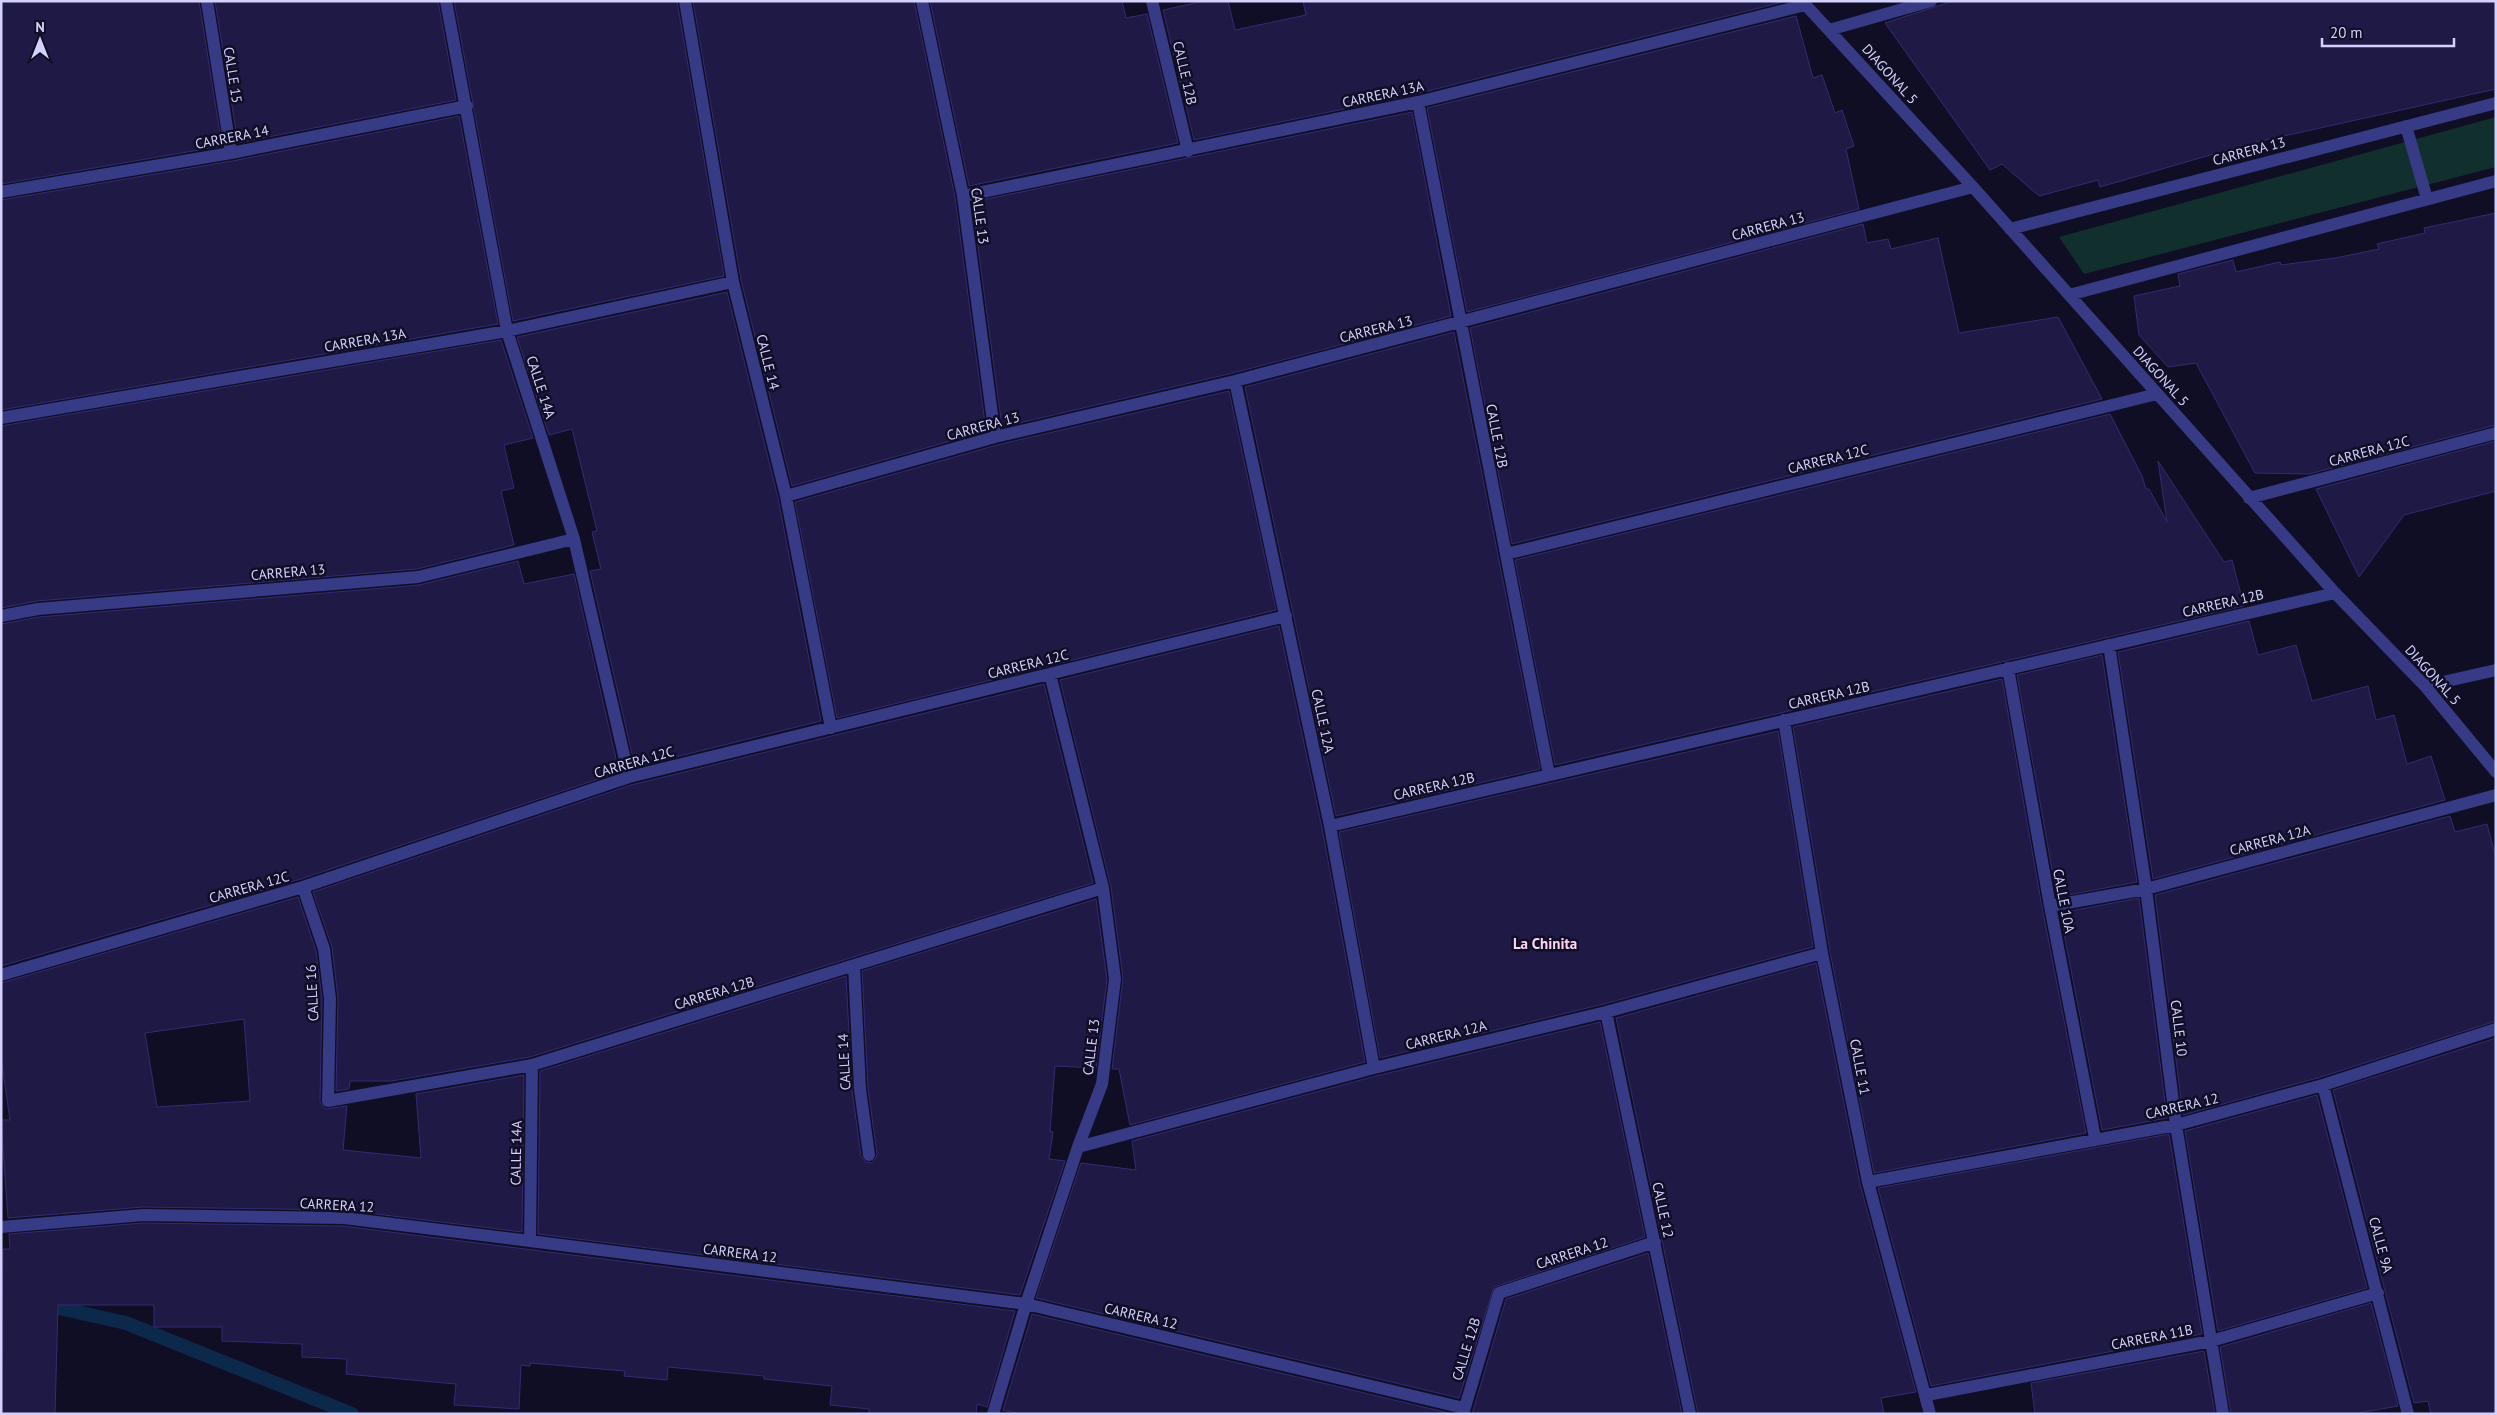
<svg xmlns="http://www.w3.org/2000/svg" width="2497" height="1415" viewBox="0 0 2497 1415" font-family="'PT Sans',sans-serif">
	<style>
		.green { fill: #112f2c }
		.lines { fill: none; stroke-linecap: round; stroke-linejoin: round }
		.stream { stroke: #0c284b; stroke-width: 14 }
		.building { fill: #1f1946; stroke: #332b73; fill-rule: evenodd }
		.minor { stroke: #373a85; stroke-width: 12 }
		.labels { text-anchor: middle; stroke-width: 5; stroke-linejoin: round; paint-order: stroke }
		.street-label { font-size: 14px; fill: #d3d2ff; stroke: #100e25 }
		.neighbourhood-label { font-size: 15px; font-weight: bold; fill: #ffd4f3; stroke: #100e25 }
	</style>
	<rect width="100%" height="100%" fill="#100e25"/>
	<path class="green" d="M2496,117v50l-412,107 -25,-37z"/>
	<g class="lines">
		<path class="stream" d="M41,1304l85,19 226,91"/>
	</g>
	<path class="building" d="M1,1h198l23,145 -221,38z
		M215,1h223l18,99 -218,43z
		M454,1h223l47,275 -211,45z
		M693,1h221l41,196 31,234 -194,55 -51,-206z
		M930,1h192l4,17 21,-4 31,129 -209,43z
		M1204,1h24l7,29 71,-15 -3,-14h484l-371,93 -222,46 -31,-130z
		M1953,1h543v88l-248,55 -148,43 -2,-7 -59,16 -37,-32 -12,6 -105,-147z
		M1796,16l17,62 9,-3 13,38 7,-3 12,36 -8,3 13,60 -392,103 -40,-204z
		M1412,112l39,204 -218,57 -231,54 -30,-225z
		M459,116l39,208 -497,86v-210l231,-39z
		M2496,213v212l-187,49 -54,-1 -59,-110 -28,4 -29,-32 -5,-39 46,-10 -2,-12 55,-14 3,12 44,-10 1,3 54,-7 44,-9 -2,-5 48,-11 -1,-5z
		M1863,224l4,19 21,-4 3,10 47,-11 21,95 99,-16 44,82 -590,145 -42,-216z
		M727,292l51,206 43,223 -186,46 -45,-196 11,-2 -9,-37 5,-1 -25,-102 -23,6 -32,-98z
		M1454,332l86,437 -204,47 -91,-429z
		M501,340l32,98 -29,7 10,43 -13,3 13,54 -97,24 -380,32 -36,7v-182z
		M1229,391l47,219 -439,108 -42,-216 202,-57z
		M2110,414l32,62 4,13h3l18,33 -9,-61 66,101 8,-2 12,46 -689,159 -40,-205z
		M2496,441v50l-92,24 -45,62 -43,-88z
		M518,561l6,23 50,-10 45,198 -318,107 -300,87v-342l38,-7 380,-32z
		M2249,621l9,34 38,-10 16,56 56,-15 8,34 18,-5 13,49 24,-8 14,44 -292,79 -35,-227z
		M1279,626l43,202 43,234 -235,63 -11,-56h-7l11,-91 -12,-91 -51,-207z
		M2102,655l35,227 -80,15 -40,-222z
		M2002,679l40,228 44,226 -212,40 -44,-221 -37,-225z
		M1044,684l49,199 -563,174 -138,24h-42l-1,8 -13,2 2,-93 -6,-51 -19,-55 318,-107z
		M1778,731l35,216 -209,57 -224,54 -41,-226z
		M2450,816l5,16 32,-8 9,34v163l-175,56 -138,38 -28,-220z
		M298,897l18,54 6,48 -2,102 5,8 22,-3 -4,44 78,8 -5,-64 108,-19 -2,157 -178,-22 -201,-3 -135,11 -7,-98h9l-9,-62v-75zM244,1019l6,82 -93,6 -12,-74z
		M2139,898l28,220 -65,12 -42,-217z
		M1096,899l11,80 -11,89 -41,-2 -5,65 3,1 -4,27 16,2 -45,134 -482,-61 2,-163 306,-95 6,114 9,66 5,6 5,1 5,-5 1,-4 -9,-66 -6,-117z
		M1816,963l44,221 56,208 -35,6 3,16h-186l-82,-396z
		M1600,1022l45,215 -151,50 -35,111 -423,-100 45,-135 55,7 -4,-29 244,-65z
		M2496,1038v376h-65l-3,-13 -14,2 -81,-313z
		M2317,1095l50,193 -149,43 -33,-200z
		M2169,1134l33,200 -271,52 -53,-198z
		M143,1223l200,3 672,85 -28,96 -10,-3 -1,10h-107v-5l-39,-4 2,-19 -68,-7v-3l-96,-9 -1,13 -43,-4 1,-5 -95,-8v3l-9,-1 -2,44 -65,-4 2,-21 -110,-10 1,-15 -45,-2v-13l-80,-3v-14h-68v-22h-96l-3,109h-54l2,-165h7l-1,-15z
		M1648,1253l34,161h-210l34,-115z
		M2371,1303l27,103 -45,8h-122l-11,-67z
		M1032,1314l421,100h-434l-16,-4z
		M2204,1351l11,63h-180l-4,-31z"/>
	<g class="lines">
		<path class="minor" d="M207,1l24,152
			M446,1l61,330 67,208 55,238
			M685,1l48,281 53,214 45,232
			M922,1l41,195 32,241
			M1152,1l36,150
			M1802,1l171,186 362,406 90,93 71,86
			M1829,30l102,-29
			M1418,102l131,673
			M2406,126l21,73
			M1,192l230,-39 236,-47
			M963,196l455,-94 387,-97
			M2010,229l486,-126
			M2069,295l427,-114
			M1235,381l95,445 44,242
			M1,418l506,-87 226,-49
			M786,496l209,-59 240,-56 738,-194
			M2249,498l247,-65
			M1506,554l651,-160
			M1,616l37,-7 380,-32 156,-38
			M2109,645l37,244 30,236 47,289
			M2008,668l42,238 45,232
			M2425,686l71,-16
			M1784,720l38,233 46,229 62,232
			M1330,826l1005,-233
			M303,887l21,62 6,50 -2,102 204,-36 571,-177
			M2050,906l96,-17 350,-94
			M854,966l6,123 9,66
			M1,975l302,-88 326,-110 657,-161
			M1606,1012l84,402
			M2323,1085l85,329
			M1078,1147l296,-79 232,-56 216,-59
			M1868,1182l308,-57 147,-40 173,-56
			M1,1227l142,-12 201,3 186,23 496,63 438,104
			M530,1241l2,-176
			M1927,1395l284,-54 167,-48
			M993,1414l33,-110 52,-157 24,-63 13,-105 -12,-91 -53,-214
			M1463,1414l36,-121 156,-51"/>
	</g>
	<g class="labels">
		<g class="street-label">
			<text transform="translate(1185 73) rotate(77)" y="5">CALLE 12B</text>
			<text transform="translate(1890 74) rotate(48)" y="5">DIAGONAL 5</text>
			<text transform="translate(233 75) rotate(81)" y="5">CALLE 15</text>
			<text transform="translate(1383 94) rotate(-12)" y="5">CARRERA 13A</text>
			<text transform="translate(232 137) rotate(-11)" y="5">CARRERA 14</text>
			<text transform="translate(2249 151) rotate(-15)" y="5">CARRERA 13</text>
			<text transform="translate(980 216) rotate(82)" y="5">CALLE 13</text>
			<text transform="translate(1768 226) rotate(-15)" y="5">CARRERA 13</text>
			<text transform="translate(1376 329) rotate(-14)" y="5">CARRERA 13</text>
			<text transform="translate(365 340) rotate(-10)" y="5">CARRERA 13A</text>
			<text transform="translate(768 362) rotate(76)" y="5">CALLE 14</text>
			<text transform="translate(2161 376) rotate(48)" y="5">DIAGONAL 5</text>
			<text transform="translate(541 387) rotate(72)" y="5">CALLE 14A</text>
			<text transform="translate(983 426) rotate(-15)" y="5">CARRERA 13</text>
			<text transform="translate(1497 436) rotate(79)" y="5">CALLE 12B</text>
			<text transform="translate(2369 451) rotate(-15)" y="5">CARRERA 12C</text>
			<text transform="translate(1828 459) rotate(-14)" y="5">CARRERA 12C</text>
			<text transform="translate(288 572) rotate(-5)" y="5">CARRERA 13</text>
			<text transform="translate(2223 603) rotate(-13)" y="5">CARRERA 12B</text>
			<text transform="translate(1028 664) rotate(-14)" y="5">CARRERA 12C</text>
			<text transform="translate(2433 675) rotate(48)" y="5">DIAGONAL 5</text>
			<text transform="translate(1829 695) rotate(-13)" y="5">CARRERA 12B</text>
			<text transform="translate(1323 721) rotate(78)" y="5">CALLE 12A</text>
			<text transform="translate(634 762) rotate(-16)" y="5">CARRERA 12C</text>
			<text transform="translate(1434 786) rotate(-13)" y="5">CARRERA 12B</text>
			<text transform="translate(2270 840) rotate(-15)" y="5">CARRERA 12A</text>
			<text transform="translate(249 887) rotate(-16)" y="5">CARRERA 12C</text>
			<text transform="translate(2064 901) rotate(79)" y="5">CALLE 10A</text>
			<text transform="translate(312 993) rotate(-93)" y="5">CALLE 16</text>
			<text transform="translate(714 993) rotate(-17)" y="5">CARRERA 12B</text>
			<text transform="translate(2179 1028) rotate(83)" y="5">CALLE 10</text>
			<text transform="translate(1446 1035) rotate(-14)" y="5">CARRERA 12A</text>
			<text transform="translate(1091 1047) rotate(-83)" y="5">CALLE 13</text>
			<text transform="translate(844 1062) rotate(-93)" y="5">CALLE 14</text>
			<text transform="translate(1860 1067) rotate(79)" y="5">CALLE 11</text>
			<text transform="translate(2182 1106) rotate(-13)" y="5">CARRERA 12</text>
			<text transform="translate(516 1153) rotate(-89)" y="5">CALLE 14A</text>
			<text transform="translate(337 1205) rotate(3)" y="5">CARRERA 12</text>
			<text transform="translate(1663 1210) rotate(78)" y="5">CALLE 12</text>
			<text transform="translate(2381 1245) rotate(75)" y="5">CALLE 9A</text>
			<text transform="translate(740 1253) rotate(7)" y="5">CARRERA 12</text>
			<text transform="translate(1572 1253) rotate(-18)" y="5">CARRERA 12</text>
			<text transform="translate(1141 1316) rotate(13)" y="5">CARRERA 12</text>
			<text transform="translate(2152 1337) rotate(-11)" y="5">CARRERA 11B</text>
			<text transform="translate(1466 1349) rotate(-73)" y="5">CALLE 12B</text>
		</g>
		<g class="neighbourhood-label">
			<text x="1545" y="949">La Chinita</text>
		</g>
	</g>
	<rect width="2497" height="1415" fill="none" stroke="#d3d2ff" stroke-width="5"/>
	<g transform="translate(40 40)" stroke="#100e25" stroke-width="4" paint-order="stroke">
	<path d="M0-4L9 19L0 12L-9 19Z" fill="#d3d2ff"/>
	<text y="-8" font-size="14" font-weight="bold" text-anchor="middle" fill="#d3d2ff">N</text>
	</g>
	<path d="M2322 38v8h132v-8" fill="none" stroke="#d3d2ff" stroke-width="2.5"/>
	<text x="2330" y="38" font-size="15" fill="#d3d2ff" stroke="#100e25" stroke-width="4" paint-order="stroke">20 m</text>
</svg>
